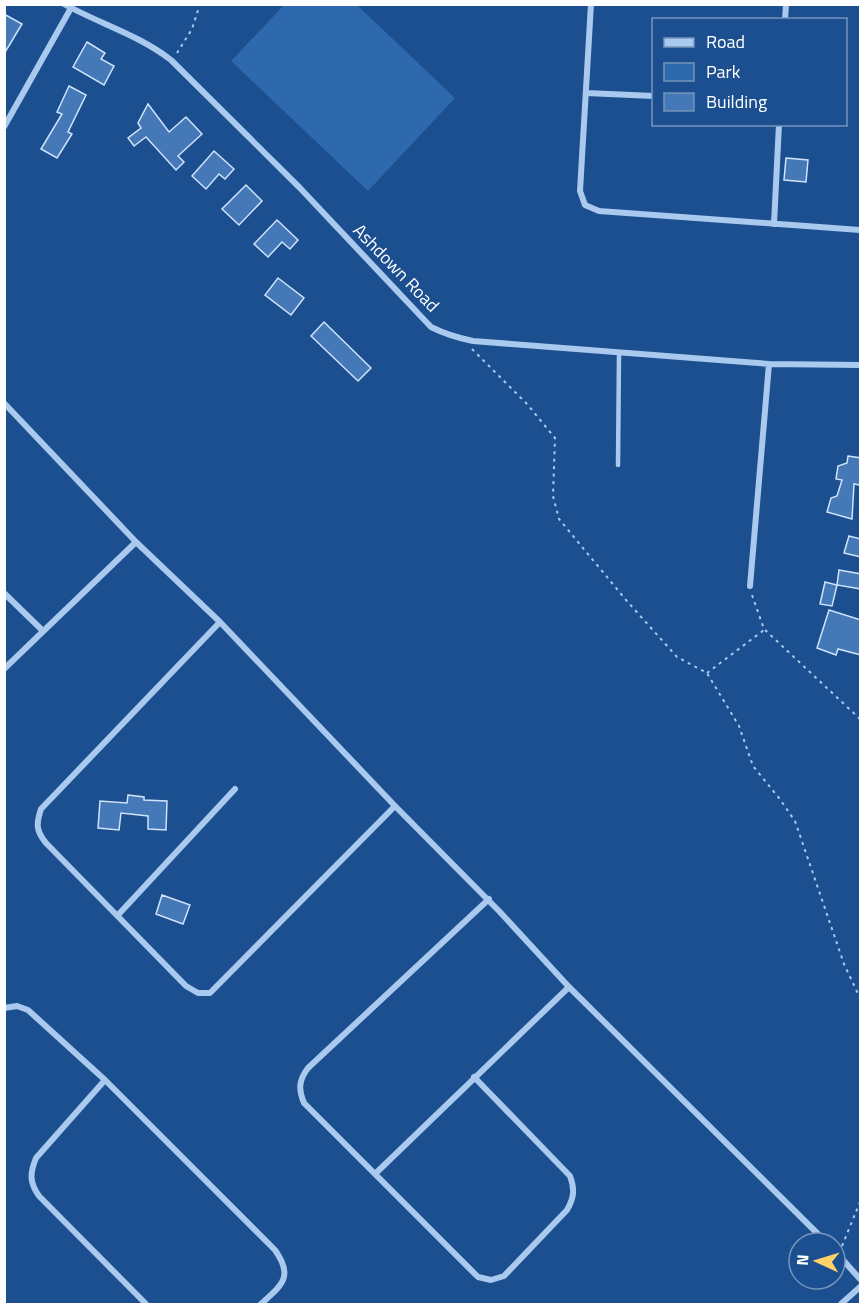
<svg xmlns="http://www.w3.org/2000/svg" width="865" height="1309" viewBox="0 0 865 1309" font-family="'Titillium Web',sans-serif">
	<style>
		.green { fill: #2e69ad }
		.building { fill: #4478b7; stroke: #cfe3fa; stroke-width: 1.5 }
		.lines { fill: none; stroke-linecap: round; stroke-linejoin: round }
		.path { stroke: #a9c9ee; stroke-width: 2; stroke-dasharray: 3 4.5; stroke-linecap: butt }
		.lane { stroke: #a9c9ee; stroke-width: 4.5 }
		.street { stroke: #a9c9ee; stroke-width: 6 }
		.labels { text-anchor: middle; stroke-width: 4.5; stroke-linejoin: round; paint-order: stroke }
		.street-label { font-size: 18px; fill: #fff; stroke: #1b4f8f }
	</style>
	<rect width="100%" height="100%" fill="#1b4f8f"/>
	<path class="green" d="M284,5h73l98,93 -87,93 -137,-130z"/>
	<path class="building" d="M4,14l18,10 -18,30z
		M87,42l18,11 -4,6 13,7 -10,19 -31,-18z
		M69,86l17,9 -18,37 4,2 -15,24 -16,-9 21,-35 -5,-2z
		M148,104l21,28 17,-15 16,17 -24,22 6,6 -8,8 -30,-33 -12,9 -6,-8 13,-10 -3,-5z
		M214,151l20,18 -9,10 -6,-5 -13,15 -14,-13z
		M786,158l22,2 -2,22 -22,-2z
		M246,185l16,16 -23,24 -17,-16z
		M277,220l21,20 -8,9 -8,-7 -14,15 -14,-13z
		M278,278l26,20 -13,17 -26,-20z
		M324,322l47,46 -13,13 -47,-45z
		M848,456l13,2v22l-2,5 -5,-1 -2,35 -25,-7 4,-14 6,-2 5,-16 -6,-1 2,-13 9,-3z
		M849,536l12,3v18l-17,-4z
		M839,570l22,4v15l-24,-4z
		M825,582l12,3 -5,21 -12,-2z
		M829,610l32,10v35l-23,-6 -2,6 -19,-7z
		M128,795l16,2v3l23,1 -1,29 -18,-1v-13l-27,-3 -2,17 -21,-2 2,-27 27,2z
		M162,895l28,10 -7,19 -27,-10z"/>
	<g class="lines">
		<path class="path" d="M177,53l15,-24 8,-25
			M472,349l55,55 28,34 -2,58 6,23 67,81 51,57 30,16 32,53 14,40 26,32 16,23 49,143 16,34
			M752,595l12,34 96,90
			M707,673l57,-43
			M842,1246l18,-44"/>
		<path class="lane" d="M618,465l1,-112"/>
		<path class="street" d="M64,4c36,20 75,31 107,56l128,127 132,140c14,7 27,11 42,14l296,23 91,1
			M591,4l-11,187 5,14 14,6 261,19
			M785,20l1,-16
			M586,93l68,3
			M4,127l67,-119
			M774,224l5,-100
			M4,403l132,139 84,80 175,184 104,105 70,76 258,256
			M750,586l19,-222
			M4,593l39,38
			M220,622l-179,187c-5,15 -5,22 5,34l140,143 12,7h12l185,-187
			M4,669l132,-127
			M118,915l117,-126
			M4,1008l13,-2 11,4 77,70 170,170c19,27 7,35 -14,54
			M474,1077l96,99c5,13 4,22 -3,34l-63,66 -13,4 -13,-3 -174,-174c-6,-14 -5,-23 4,-35l181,-169
			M105,1080l-69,78c-6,15 -7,24 3,38l107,108
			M376,1173l193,-186
			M835,1251l25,28
			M841,1304l19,-17"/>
	</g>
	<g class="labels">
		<g class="street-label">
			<text transform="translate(396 268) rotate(46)" y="6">Ashdown Road</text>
		</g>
	</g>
	<rect width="865" height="1309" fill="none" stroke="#ffffff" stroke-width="12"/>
	<rect x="652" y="18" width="195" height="108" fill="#1b4f8f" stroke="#7695bc" stroke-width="1.5"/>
	<rect x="664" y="38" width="30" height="9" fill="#a9c9ee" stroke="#7695bc" stroke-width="1.5"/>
	<text x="706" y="48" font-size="18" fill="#ffffff">Road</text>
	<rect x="664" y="63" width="30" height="18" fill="#2e69ad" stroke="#7695bc" stroke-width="1.5"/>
	<text x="706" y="78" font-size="18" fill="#ffffff">Park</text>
	<rect x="664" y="93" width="30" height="18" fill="#4478b7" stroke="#7695bc" stroke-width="1.5"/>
	<text x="706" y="108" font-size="18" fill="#ffffff">Building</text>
	<g transform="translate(817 1261) rotate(274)"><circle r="28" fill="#1b4f8f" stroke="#7695bc" stroke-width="1.5"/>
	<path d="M0-4.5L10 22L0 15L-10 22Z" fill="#ffd166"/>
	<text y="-9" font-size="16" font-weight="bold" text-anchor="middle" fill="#ffffff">N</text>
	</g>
</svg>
